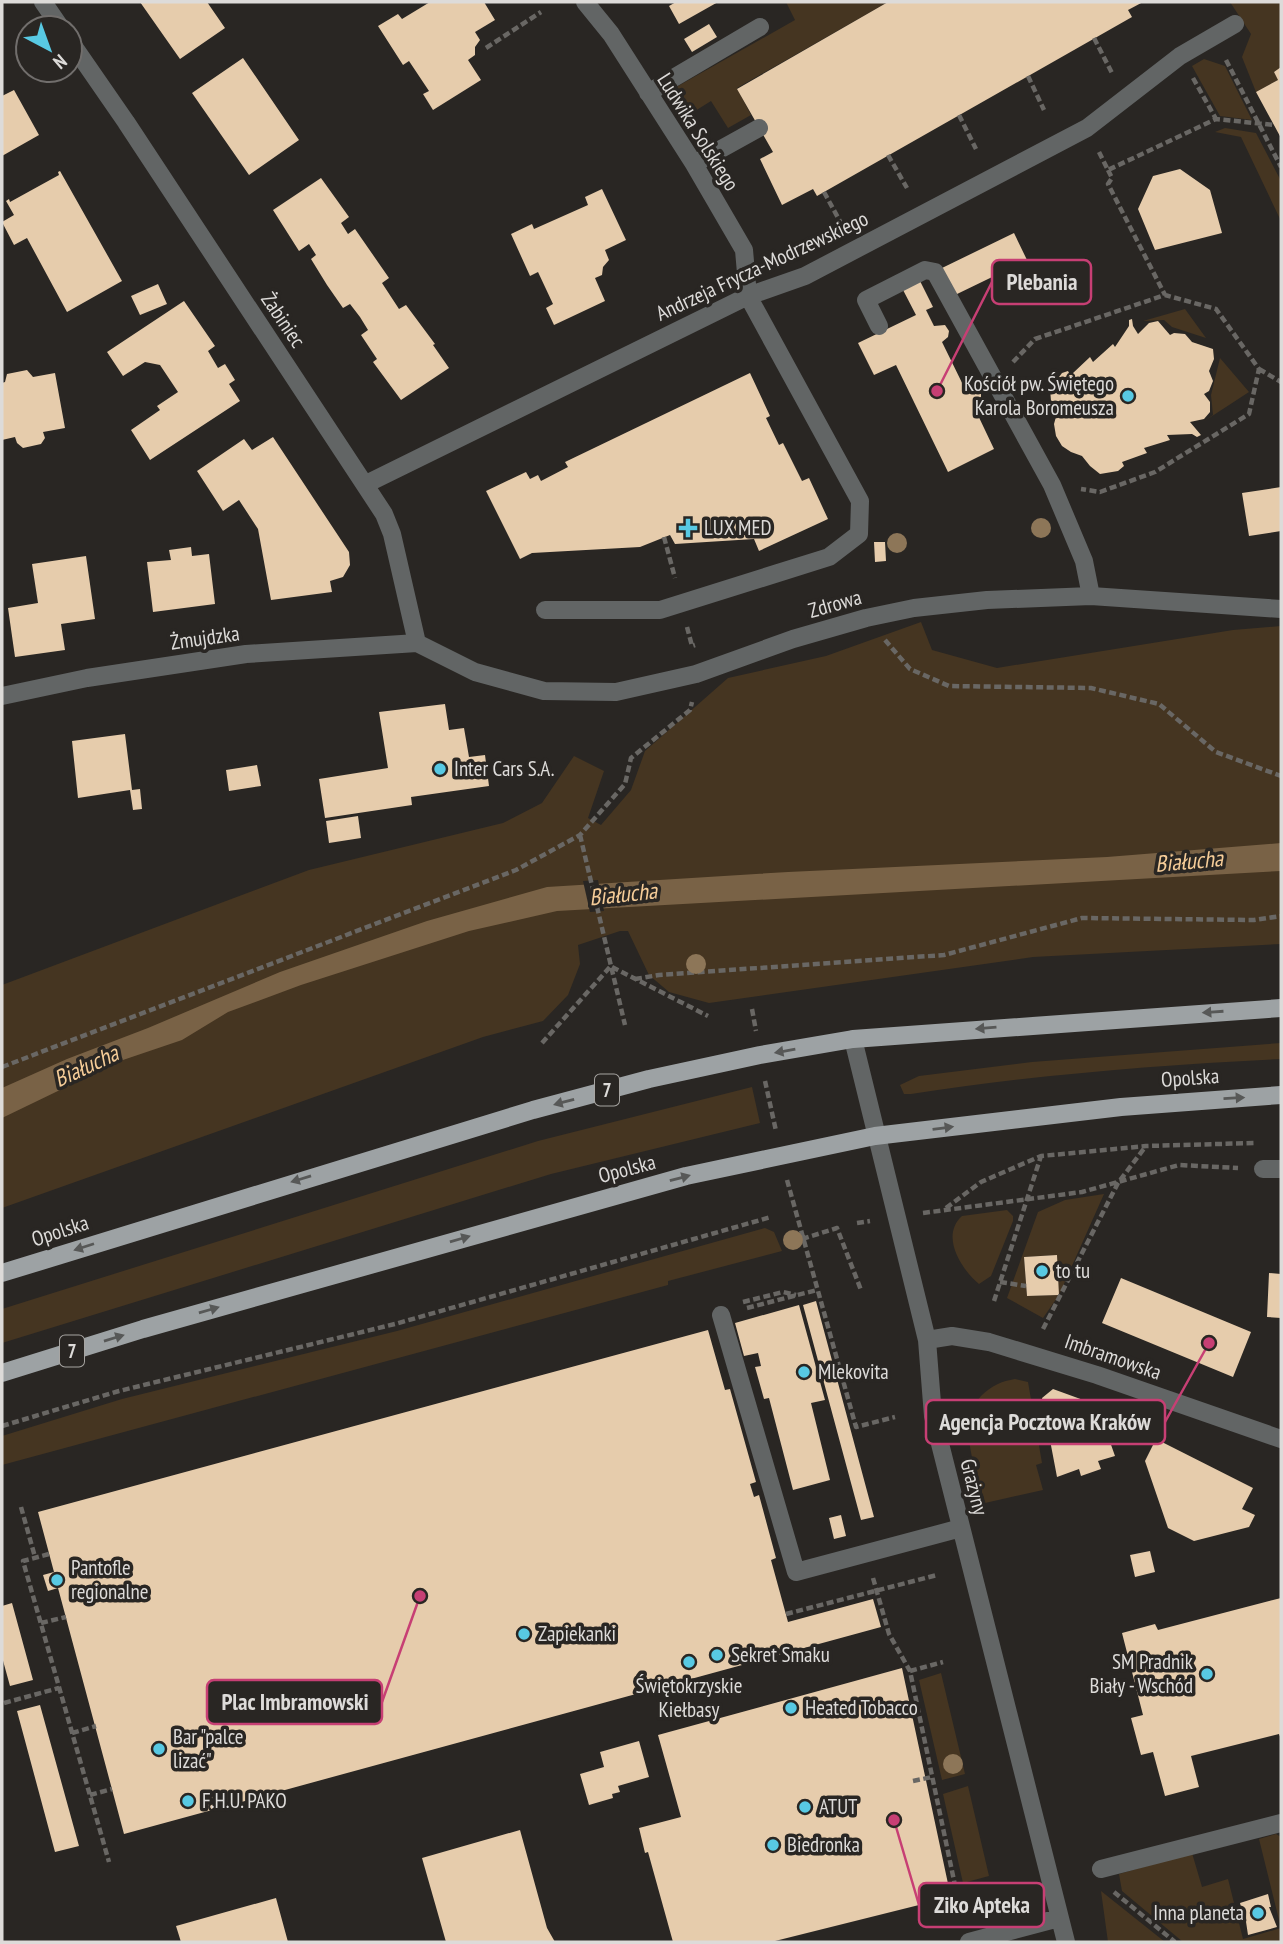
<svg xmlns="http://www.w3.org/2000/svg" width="1283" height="1944" viewBox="0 0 1283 1944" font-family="'PT Sans Narrow',sans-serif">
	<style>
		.green { fill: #453521; fill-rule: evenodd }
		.water { fill: #796246 }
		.pier { fill: #292623 }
		.building { fill: #e6ccac }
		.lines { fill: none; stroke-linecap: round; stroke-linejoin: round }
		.path { stroke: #696764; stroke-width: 4.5; stroke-dasharray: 7 3.5; stroke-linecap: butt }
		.minor { stroke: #626565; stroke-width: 18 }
		.major { stroke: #9da2a4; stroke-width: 18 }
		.tree { fill: #8d7658 }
		.oneway { fill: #575857 }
		.poi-dot { fill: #58c9e3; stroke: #292623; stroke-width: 2.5 }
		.labels { text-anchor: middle; stroke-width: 7; stroke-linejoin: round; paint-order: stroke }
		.shield { fill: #292623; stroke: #a7a5a2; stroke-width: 2 }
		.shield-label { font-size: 19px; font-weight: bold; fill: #dddbd9 }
		.street-label { font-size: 21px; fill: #dddbd9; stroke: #292623 }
		.poi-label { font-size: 21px; fill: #dddbd9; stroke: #292623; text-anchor: start }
		.water-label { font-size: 23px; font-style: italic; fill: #f5cc98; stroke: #292623 }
		.leader { fill: none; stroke: #c73f74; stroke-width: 2.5 }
		.callout-dot { fill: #c73f74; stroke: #292623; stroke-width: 2.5 }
		.callout { fill: #292623; stroke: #c73f74; stroke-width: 2.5 }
		.callout-label { font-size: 23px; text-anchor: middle; font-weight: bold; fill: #dddbd9 }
	</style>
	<rect width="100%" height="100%" fill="#292623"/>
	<path class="green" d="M786,2h102l-151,86 14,27 -23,13 -17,-27 -24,15 -16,-26 124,-70z
		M1230,2h51v65l-7,5 4,8 -22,12 -14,-35 9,-23z
		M1204,59l21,7 27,54 -32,-4 -28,-50z
		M1225,128l31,5 25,48v40l-40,-84 -26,-5z
		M1185,309l21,29 -34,-11 -8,-7 -21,1z
		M1220,358l29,34 -46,30 10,-7 -2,-20z
		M921,622l11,28 65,18 236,-38 48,-4v318l-248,13 -324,46 -40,-11 -20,-17 -21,-44h-8l-42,14 2,19 -12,31 -25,26 -60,16 -481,171v-223l307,-115 194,-47 39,-20 32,-47 30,15 -16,47 13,7 30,-35 14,-39 83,-73 98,-22z
		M1281,1043v16c-124,6 -248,16 -370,35h-7l-4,-9 19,-9 113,-14z
		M752,1087l8,36 -209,51 -549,169v-34l536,-168z
		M1104,1194l-45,101 -16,23 -36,-20 31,-86 27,-12zM1057,1255l2,40 -32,1 -3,-39z
		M1007,1210l6,6v5l-22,55 -12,8c-18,-15 -39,-48 -17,-68z
		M765,1228l9,4 8,19 -114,30v4l-666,180v-29l120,-37 275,-68z
		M1015,1379l13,3 14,81 -6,2 7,25 -58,13c-8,-32 -30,-79 -4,-107 10,-10 21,-15 34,-17z
		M941,1673l24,101 -23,6 -23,-100z
		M968,1786l21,90 -26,7 -20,-89z
		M1276,1834l5,3v105h-98l-61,-51 -3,-17 73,-21 10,34 26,-8 15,60 38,-11 -22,-89z
		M1101,1891l64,51h-57z"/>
	<path class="water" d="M1281,843v28l-724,40 -88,20 -168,54 -73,27 -46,28 -62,21 -118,57v-30l65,-29 81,-31 132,-56 147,-51 120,-34 241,-15 319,-15z"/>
	<path class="pier" d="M598,880l6,31 -14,1 -7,-31z"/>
	<path class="building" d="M140,2h67l18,26 -45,31z
		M430,2h54l11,18 -20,12 5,8 -5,7v8l-7,5 13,20 -48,30 -10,-16 6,-3 -20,-30 -6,4 -25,-39 20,-12 4,5z
		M676,2h42l-39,22 -10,-18z
		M888,2h255l-15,8 4,7 -315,179 -4,-7 -31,16 -22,-46 13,-7 -36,-63z
		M709,24l8,13 -25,15 -8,-13z
		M243,58l56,82 -50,35 -57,-82z
		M1281,67v71l-25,-46 22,-12 -4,-8z
		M14,90l25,45 -37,21v-60z
		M1180,169l30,21 12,43 -67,17 -17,-41 15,-33z
		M60,171l62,110 -55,31 -40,-74 -13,7 -12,-23 12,-7 -8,-14 3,-2 1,3 49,-27 -1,-3z
		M321,178l28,39 -8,6 7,11 7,-5 34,49 -7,5 17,26 7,-4 29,39 -2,1 16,23 -48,32 -28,-38 4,-3 -16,-24 7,-5 -8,-13 -10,-13 -7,4 -16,-23 -16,-26 5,-4 -7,-11 -10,7 -26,-41z
		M602,189l24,51 -21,10 4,10 -6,7 -1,8 -7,3 10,23 -51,24 -8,-17 7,-4 -15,-32 -8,4 -19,-42 21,-10 2,5 54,-24 -3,-8z
		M1014,233l13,27 -72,35 -13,-27z
		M919,279l14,28 -7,3 8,16 11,-1 4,6 -1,6 -6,5 25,51 6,-2 8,3v10l-6,5 19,40 -46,23 -52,-107 -22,10 -16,-32 58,-28 -14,-27z
		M158,284l9,20 -27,11 -9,-19z
		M184,301l31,45 -7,5 10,17 7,-4 10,16 -6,4 11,17 -90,59 -19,-30 29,-20 -3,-4 21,-14 -18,-27 -15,-3 -22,14 -16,-24z
		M1132,319l1,7 5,8 11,-11 9,-2 12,14 4,-2 11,1 7,8 21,7 1,10 -5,12 4,10 -4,10 -5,3 6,8v10l-6,7 -14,3 11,13 -4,2 -5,-3 -25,1 3,5 -26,8 3,5 -25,9 2,4 -6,5 -18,3 -10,-8 -8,-10 -11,-4 -9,-6 -6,-10 -2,-12 3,-11 -6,-12 -1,-12 12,-16 6,-2 2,4 2,-1 18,-17 3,5 20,-18 2,3 14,-21v-6z
		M27,370l6,7 22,-4 10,55 -22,4 2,6 -4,6 -18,4 -6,-5 -2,-6 -13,3v-57l3,-1 2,-8z
		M750,373l20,43 -4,2 13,27 4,-2 19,38 7,-3 19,41 -69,32 -5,-12 -79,5 -5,-9 -30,12 -108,6 -12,6 -34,-68 40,-19 4,7 8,-4 3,6 27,-14 -3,-5z
		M273,437l76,115 1,13 -7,12 -13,4 2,11 -61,8 -13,-71 -19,-29 -16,11 -26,-40 47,-32 8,11z
		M1281,487v44l-32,5 -7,-43z
		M874,542h11l1,19 -11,1z
		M191,547l1,9 17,-2 6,50 -62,8 -6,-50 24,-2 -2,-10z
		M86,556l9,63 -34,5 4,26 -50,7 -7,-49 30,-5 -6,-39z
		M445,704l4,26 15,-2 5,29 16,-2 4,31 -78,11 1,8 -87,13 -6,-39 69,-11 -9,-56z
		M125,734l7,56 8,-1 2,20 -9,1 -3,-20 -52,8 -6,-57z
		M257,765l4,21 -32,5 -3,-21z
		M358,816l3,22 -32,5 -3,-22z
		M1057,1255l2,40 -32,1 -3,-39z
		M1269,1273l12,1v44l-14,-1z
		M1121,1278l130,54 -18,45 -131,-54z
		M816,1301l58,216 -13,3 -58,-215z
		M799,1305l26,95 -14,3 19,77 -37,10 -24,-92 -5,1 -9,-32 6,-1 -3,-13 -14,3 -9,-33z
		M708,1330l17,60 5,-1 26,93 -6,2 4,13 5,-2 17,63 -5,2 17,62 85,-23 8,28 -757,207 -66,-246 -10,3 -5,-16 11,-3 -16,-60z
		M1053,1389l44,16 18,51 -17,5 3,8 -20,7 -2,-7 -22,8 -15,-79z
		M1156,1439l97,49 -11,21 13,6 -6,12 -55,14 -26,-13 -23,-67z
		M841,1515l5,21 -12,3 -5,-21z
		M1150,1551l5,21 -20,5 -5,-22z
		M1281,1598v141l-2,-5 -88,22 8,31 -34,9 -12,-44 -12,3 -10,-37 12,-3 -21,-82 33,-9 3,6z
		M12,1603l21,77 -23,6 -8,-29v-51z
		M902,1668l48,225 -2,2 7,1 -184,46h-98l-25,-90 -3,1 -6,-25 42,-11 -23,-82z
		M40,1705l39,141 -24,6 -38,-141z
		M639,1741l10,36 -31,9 2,6 -8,2 1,4 -24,7 -9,-31 24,-7 -4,-15z
		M520,1830l27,98 8,14h-109l-24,-84z
		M1268,1894l3,13h-2l8,20 -29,8 -3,-20h-2l-3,-12z
		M276,1898l12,44h-107l-5,-16z"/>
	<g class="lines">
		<path class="path" d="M1094,38l18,35
			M486,48l55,-36
			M1226,60l55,107
			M1028,76l16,34
			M1193,78l23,41
			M959,115l17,34
			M1099,152l9,18 108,-51 58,6
			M888,155l19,33
			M1108,170l4,8 -4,6 57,111
			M824,192l18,33
			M1013,362l22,-23 130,-44 51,14 43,60 -10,45 -94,58 -55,20 -19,-3
			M1259,369l22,13
			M664,537l11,41
			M687,627l5,19 3,-1
			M885,640l25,29 39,17 142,2 68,16 57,48 65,24
			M580,835l45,190
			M612,967l96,49
			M635,979l24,-4 285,-20 138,-37 172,2 27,-4
			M752,1009l4,22
			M542,1043l68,-76
			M2,1067l514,-197 64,-35 45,-51 6,-26 59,-48 2,-8
			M765,1081l11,50
			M787,1180l69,247 39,-10
			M946,1208l35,-26 60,-26 105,-10 109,-3
			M923,1213l159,-21 97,-27 59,3
			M857,1223l13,-2
			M802,1239l35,-11 24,62
			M1000,1282l26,4
			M994,1301l47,-145
			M743,1302l40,-10 13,3
			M747,1308l70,-18
			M1043,1329l75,-146 28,-37
			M2,1426l117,-35 276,-67 376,-107
			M21,1507l14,50
			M49,1554l-26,7 86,301
			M873,1578l16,56 21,37 46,219
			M786,1614l151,-39
			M41,1623l25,-6
			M910,1671l33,-9
			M4,1703l55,-15
			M72,1733l24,-7
			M913,1781l19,-4
			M90,1795l22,-6
			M1114,1892l61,50"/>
		<path class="minor" d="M43,2l18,26
			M70,41l56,81 258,392 8,20 25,109
			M648,93l112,-66
			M694,164l65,-36
			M879,326l-13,-26 59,-30 10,2 117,213 32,76 7,35
			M366,484l382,-188 57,-20 282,-148 93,-72 55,-32
			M545,610h115l169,-53 30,-23 1,-33 -112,-205 -4,-46 -50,-86 -83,-130 -26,-32
			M2,696l85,-18 159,-24 171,-11 58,29 69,19 72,1 80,-18 97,-35 73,-21 48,-10 73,-8 104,-4 190,13
			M853,1039l74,301 6,76 133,526
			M1263,1169h18
			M721,1315l75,257 165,-44
			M927,1340l25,-4 37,6 108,33 184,64
			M1101,1869l180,-46
			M969,1942l90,-24"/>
		<path class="major" d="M2,1273l531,-163 116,-31 111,-24 93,-16 428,-31
			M2,1373l141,-44 543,-153 189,-40 246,-29 160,-12"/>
	</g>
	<g class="tree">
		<circle cx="1041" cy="528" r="10"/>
		<circle cx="897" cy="543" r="10"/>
		<circle cx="696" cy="964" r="10"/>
		<circle cx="793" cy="1240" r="10"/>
		<circle cx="953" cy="1764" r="10"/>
	</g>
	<defs><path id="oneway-solid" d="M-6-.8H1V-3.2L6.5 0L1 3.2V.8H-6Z" transform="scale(1.75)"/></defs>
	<g class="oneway">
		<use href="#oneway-solid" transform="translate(1213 1012) rotate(176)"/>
		<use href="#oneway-solid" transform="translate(986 1028) rotate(175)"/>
		<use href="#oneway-solid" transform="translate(785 1051) rotate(170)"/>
		<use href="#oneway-solid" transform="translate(1234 1098) rotate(-3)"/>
		<use href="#oneway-solid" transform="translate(564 1102) rotate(165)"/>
		<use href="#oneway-solid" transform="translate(943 1128) rotate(-7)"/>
		<use href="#oneway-solid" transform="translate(680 1178) rotate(-15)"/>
		<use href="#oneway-solid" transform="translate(301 1179) rotate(163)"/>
		<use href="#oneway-solid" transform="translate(460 1239) rotate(-16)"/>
		<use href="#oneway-solid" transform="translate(84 1247) rotate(162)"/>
		<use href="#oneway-solid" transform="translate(209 1310) rotate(-16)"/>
		<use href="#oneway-solid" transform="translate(114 1338) rotate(-17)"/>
	</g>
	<g class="poi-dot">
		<circle cx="1128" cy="396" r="7"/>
		<path d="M684.5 517.5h7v7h7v7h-7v7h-7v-7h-7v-7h7z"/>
		<circle cx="440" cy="769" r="7"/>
		<circle cx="1042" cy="1271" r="7"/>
		<circle cx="804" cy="1372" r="7"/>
		<circle cx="57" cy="1580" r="7"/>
		<circle cx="524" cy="1634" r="7"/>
		<circle cx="717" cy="1655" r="7"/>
		<circle cx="689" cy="1662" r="7"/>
		<circle cx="1207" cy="1674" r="7"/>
		<circle cx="791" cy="1708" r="7"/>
		<circle cx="159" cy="1749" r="7"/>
		<circle cx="188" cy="1801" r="7"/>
		<circle cx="805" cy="1807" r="7"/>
		<circle cx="773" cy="1845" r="7"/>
		<circle cx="1258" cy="1913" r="7"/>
	</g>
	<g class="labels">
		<g class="shield">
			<rect x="595" y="1074.5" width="24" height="31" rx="5"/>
			<rect x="60" y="1335.5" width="24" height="31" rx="5"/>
		</g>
		<g class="shield-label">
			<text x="607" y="1097">7</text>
			<text x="72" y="1358">7</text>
		</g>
		<g class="street-label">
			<text transform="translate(698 132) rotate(58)" y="7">Ludwika Solskiego</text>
			<text transform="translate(762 266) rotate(-25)" y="7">Andrzeja Frycza-Modrzewskiego</text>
			<text transform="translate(283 320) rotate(56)" y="7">Żabiniec</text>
			<text transform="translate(835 604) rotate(-16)" y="7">Zdrowa</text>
			<text transform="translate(205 638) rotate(-8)" y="7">Żmujdzka</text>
			<text transform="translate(1190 1078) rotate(-4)" y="7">Opolska</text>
			<text transform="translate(627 1169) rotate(-15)" y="7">Opolska</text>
			<text transform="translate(60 1231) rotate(-18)" y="7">Opolska</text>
			<text transform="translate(1113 1357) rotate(19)" y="7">Imbramowska</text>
			<text transform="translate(974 1487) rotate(76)" y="7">Grażyny</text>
		</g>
		<g class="poi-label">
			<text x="1114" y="391" text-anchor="end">Kościół pw. Świętego<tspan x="1114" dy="24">Karola Boromeusza</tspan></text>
			<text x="704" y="535">LUX MED</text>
			<text x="454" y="776">Inter Cars S.A.</text>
			<text x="1056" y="1278">to tu</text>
			<text x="818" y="1379">Mlekovita</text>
			<text x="71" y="1575">Pantofle<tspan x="71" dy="24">regionalne</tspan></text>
			<text x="538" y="1641">Zapiekanki</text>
			<text x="731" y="1662">Sekret Smaku</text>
			<text x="1193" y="1669" text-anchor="end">SM Pradnik<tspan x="1193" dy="24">Biały - Wschód</tspan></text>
			<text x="689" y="1693" text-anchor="middle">Świętokrzyskie<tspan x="689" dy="24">Kiełbasy</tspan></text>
			<text x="805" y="1715">Heated Tobacco</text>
			<text x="173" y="1744">Bar "palce<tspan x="173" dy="24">lizać"</tspan></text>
			<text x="202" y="1808">F.H.U. PAKO</text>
			<text x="819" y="1814">ATUT</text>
			<text x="787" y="1852">Biedronka</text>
			<text x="1244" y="1920" text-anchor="end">Inna planeta</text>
		</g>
		<g class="water-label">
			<text transform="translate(1189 861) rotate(-5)" y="8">Białucha</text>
			<text transform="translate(623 894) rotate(-6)" y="8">Białucha</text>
			<text transform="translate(86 1066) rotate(-25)" y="8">Białucha</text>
		</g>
	</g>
	<path class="leader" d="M937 391L992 282M1209 1343L1165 1422M420 1596L382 1702M894 1820L919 1905"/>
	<g class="callout-dot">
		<circle cx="937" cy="391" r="7"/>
		<circle cx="1209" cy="1343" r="7"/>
		<circle cx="420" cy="1596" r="7"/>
		<circle cx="894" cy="1820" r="7"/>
	</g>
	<g class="callout">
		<rect x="992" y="260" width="99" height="44" rx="7"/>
		<rect x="926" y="1400" width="239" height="44" rx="7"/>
		<rect x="207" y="1680" width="175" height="44" rx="7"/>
		<rect x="919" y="1883" width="125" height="44" rx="7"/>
	</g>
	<g class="callout-label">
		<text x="1042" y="290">Plebania</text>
		<text x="1045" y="1430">Agencja Pocztowa Kraków</text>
		<text x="295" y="1710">Plac Imbramowski</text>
		<text x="982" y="1913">Ziko Apteka</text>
	</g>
	<rect width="1283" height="1944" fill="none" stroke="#dddbd9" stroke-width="7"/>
	<g transform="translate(49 49) rotate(139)"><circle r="33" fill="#292623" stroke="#716e6c" stroke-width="2"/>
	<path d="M0-5L12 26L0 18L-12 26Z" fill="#58c9e3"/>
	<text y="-10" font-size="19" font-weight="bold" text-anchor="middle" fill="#dddbd9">N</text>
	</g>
</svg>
